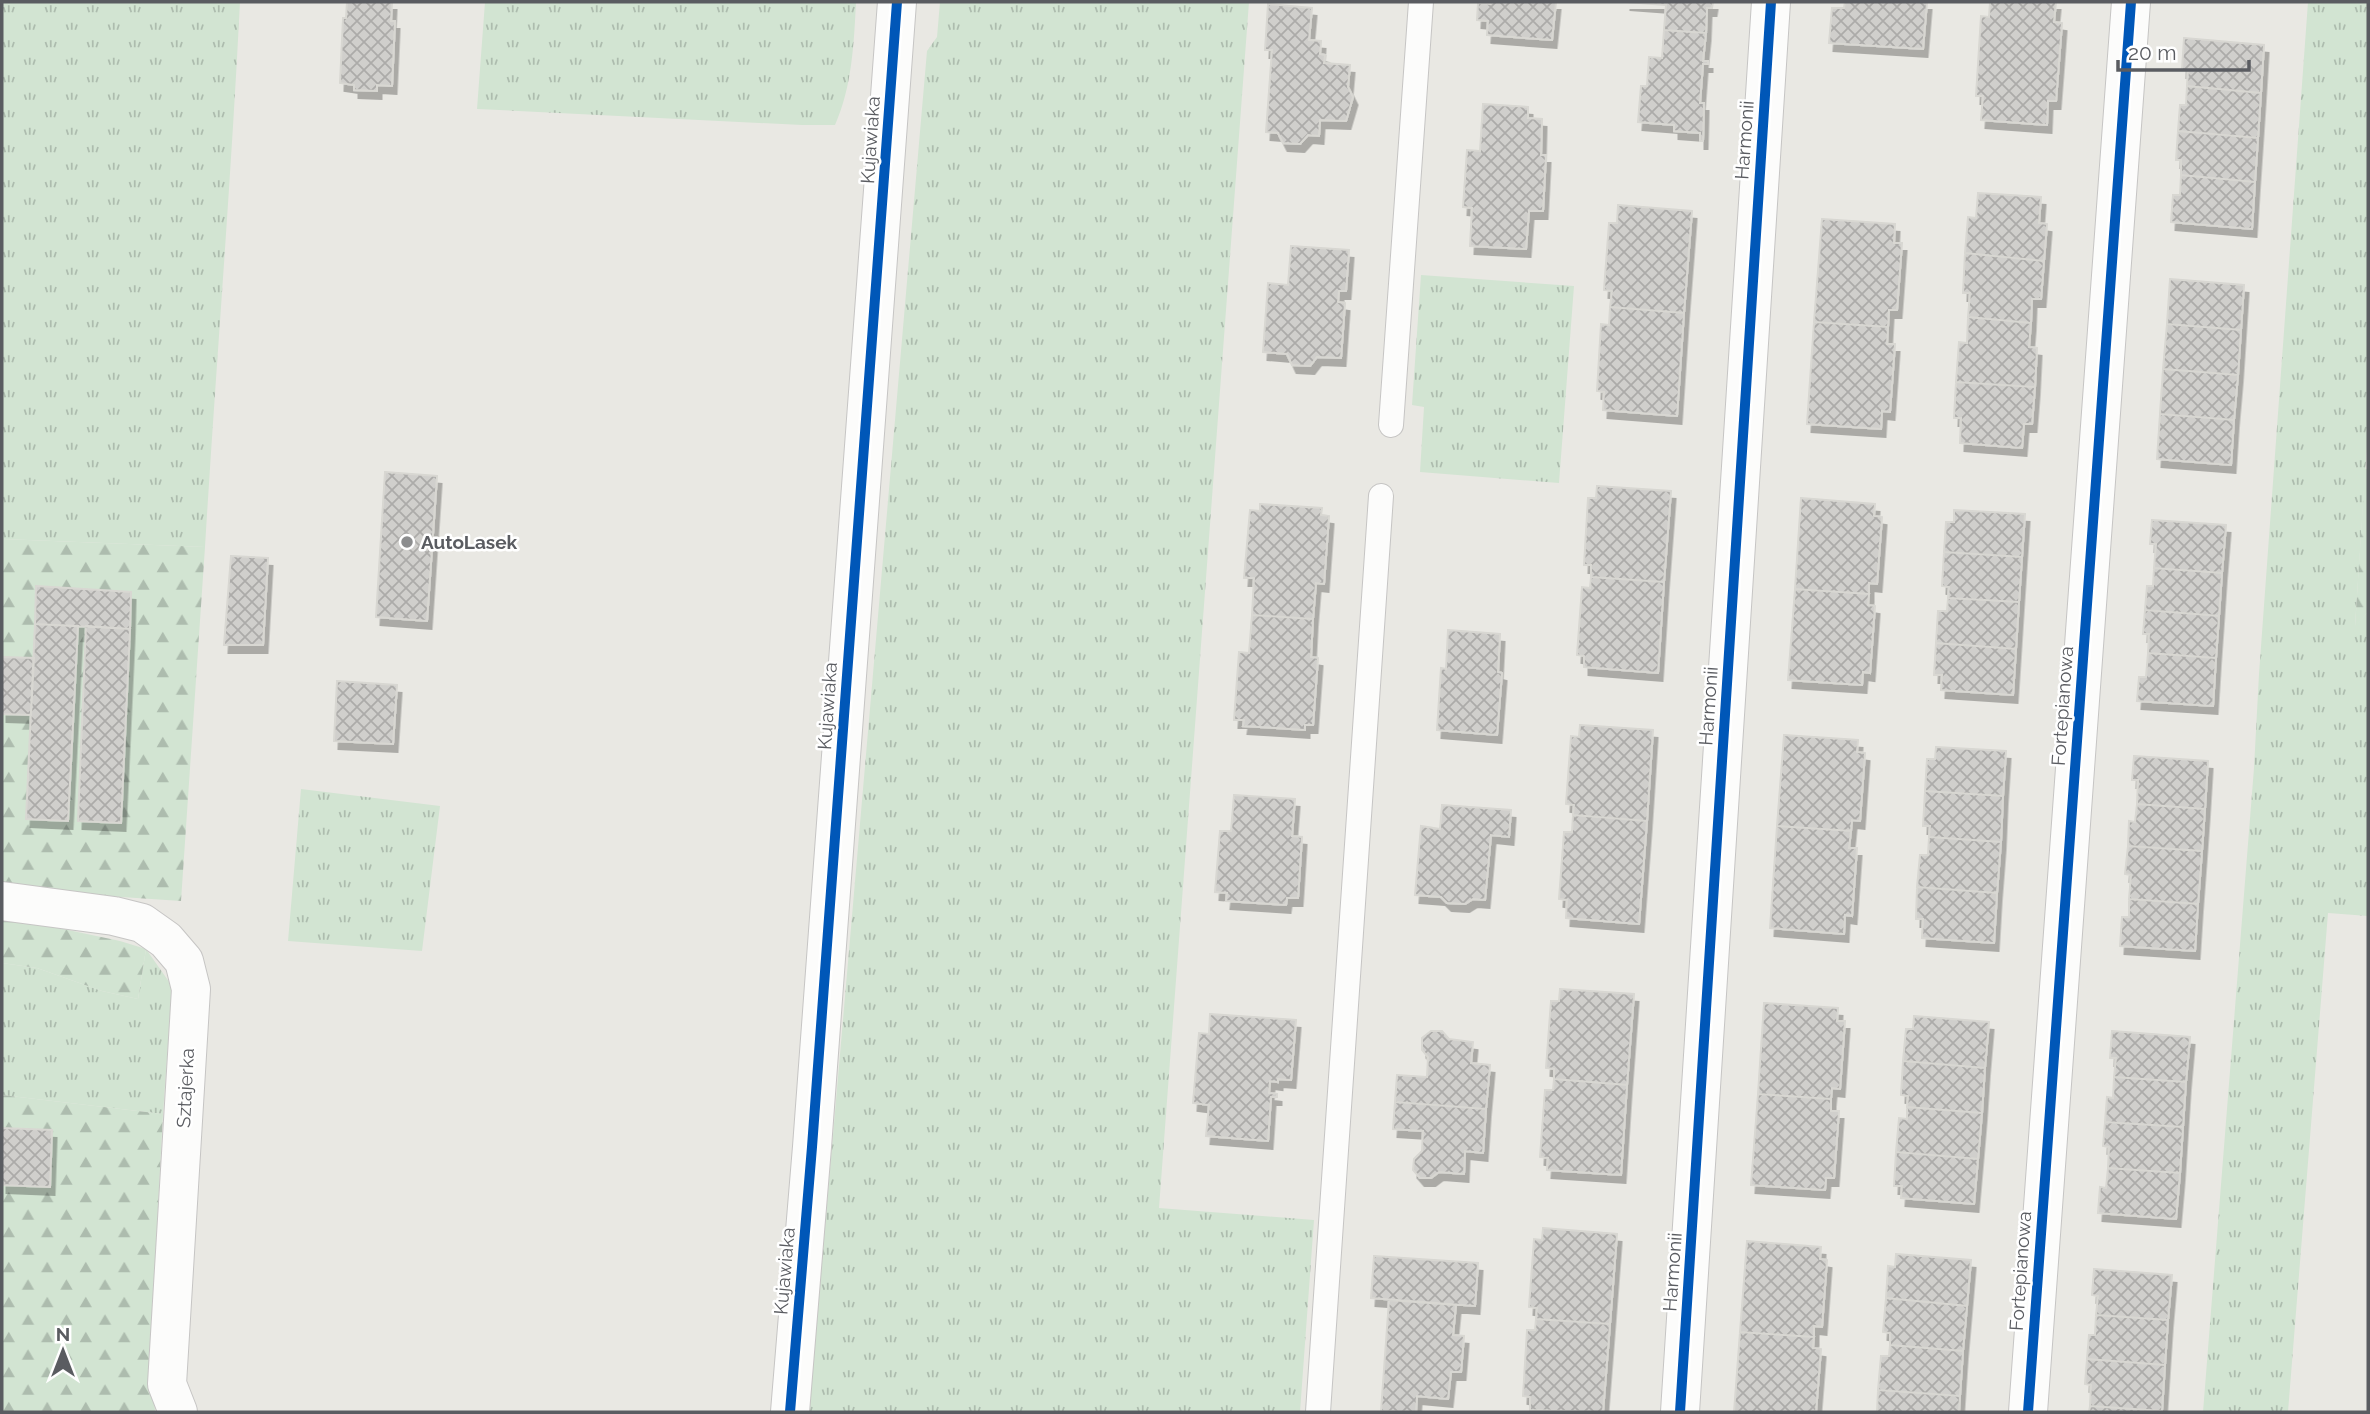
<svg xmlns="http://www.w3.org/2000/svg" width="2370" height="1414" viewBox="0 0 2370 1414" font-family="Raleway,sans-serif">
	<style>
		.grass { fill: url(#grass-tufts) }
		.forest { fill: url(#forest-firs) }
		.building { fill: url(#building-cross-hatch); stroke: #d8d7d2; stroke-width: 2; filter: url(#shadow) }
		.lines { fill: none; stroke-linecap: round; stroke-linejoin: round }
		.lane-casing { stroke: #c6c5c4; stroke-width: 26 }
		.street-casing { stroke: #c6c5c4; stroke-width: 40 }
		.lane { stroke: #fcfcfb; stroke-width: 24 }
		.street { stroke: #fcfcfb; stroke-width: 38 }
		.cycleway-casing { stroke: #fff; stroke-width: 15 }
		.cycleway { stroke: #0057b8; stroke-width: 10 }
		.poi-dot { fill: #8c8d8e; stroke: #fff; stroke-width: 2.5 }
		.labels { text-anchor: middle; stroke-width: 5; stroke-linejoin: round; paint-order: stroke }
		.street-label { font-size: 19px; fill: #5a5c61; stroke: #fff }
		.poi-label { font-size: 19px; font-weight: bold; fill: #5a5c61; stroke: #fff; text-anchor: start }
	</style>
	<defs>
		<pattern id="grass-tufts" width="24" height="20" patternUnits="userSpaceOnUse" patternTransform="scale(1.75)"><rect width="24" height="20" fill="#d2e4d2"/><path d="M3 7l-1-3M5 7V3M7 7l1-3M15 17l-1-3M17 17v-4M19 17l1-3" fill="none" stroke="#adbcae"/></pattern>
		<pattern id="forest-firs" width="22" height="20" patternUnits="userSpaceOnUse" patternTransform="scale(1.75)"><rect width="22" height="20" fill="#d2e4d2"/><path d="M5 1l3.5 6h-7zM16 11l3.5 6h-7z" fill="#adbcae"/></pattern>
		<pattern id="building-cross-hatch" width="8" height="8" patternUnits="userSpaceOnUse" patternTransform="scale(1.75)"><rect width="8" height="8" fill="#d0cfcc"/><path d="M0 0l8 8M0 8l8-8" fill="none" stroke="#acaba9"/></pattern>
		<filter id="shadow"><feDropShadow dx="4.5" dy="8" stdDeviation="0" flood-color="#0004"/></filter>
	</defs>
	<rect width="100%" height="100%" fill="#e9e8e3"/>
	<path class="grass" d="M2,2h238c-9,182 -24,363 -35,545l-203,-8z
		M485,2h371c-2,41 -4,85 -21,123h-33l-325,-16z
		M940,2h309l-90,1206 155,12 -14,192h-491l118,-1361 10,-14z
		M2308,2h60v429l-13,195 13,-14v304l-40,-3 -40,499h-85l51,-644 5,-94z
		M1421,275l153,11 -15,197 -139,-11 4,-65 -12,-2z
		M301,789l139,17 -18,145 -134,-10z
		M146,949l26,37 -9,128 -161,-19v-132l35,5 65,23 36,8z"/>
	<path class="forest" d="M2365,469h3v143l-13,15z
		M2,539l203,8 -24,354 -179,-12z
		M2,916l118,25 26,8 -8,50 -36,-8 -65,-23 -35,-5z
		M2,1095l161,19 -12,225 4,73h-153z"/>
	<path class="building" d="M347,2h45l-1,19h4l-3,65 -15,-1v6l-23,-1v-5l-14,-2 3,-65h3z
		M1490,2h66l-4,38 -65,-5 1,-14 -11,-1 1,-17 12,1z
		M1625,2h88l-1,6h-5l-1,25 -42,-3 2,-25z
		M1845,2h82l-4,47 -94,-6 3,-35h12z
		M1990,2h66l-2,20 8,1 -6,78h-8l-1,24 -66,-5 2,-24h-7l5,-80 8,1z
		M1268,4l44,4 -3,32 12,1 -1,13 5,1 -1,8 26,2 -2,22 5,10 -7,24 -26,-1 -1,16 -11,-1 -8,9 -17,-1 -5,-10 -12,-1 6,-82h-7z
		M1664,30l42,3 -3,28h5v3h-5l-3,39h4l-1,38h-3v-8l-26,-2v-6l-36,-3 3,-36h6l2,-29 13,1z
		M2184,38l80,7 -3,48 -74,-7 1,-16h-6z
		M2187,86l74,7 -3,45 -80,-7 2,-26h6z
		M1483,104l45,3v11l14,1 -1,36h5l-3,56h-14l-3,38 -56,-3 2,-38 -9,-1 4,-57 13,1z
		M2178,131l80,7 -3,44 -74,-7v-15h-5z
		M2181,175l74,7 -3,47 -81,-7 2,-27h7z
		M1978,193l63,4 -2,26 8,1 -3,37 -79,-8 3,-36 8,1z
		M1618,205l74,6 -8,102 -74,-6 2,-16 -8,-1 5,-67h8z
		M1822,219l73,5 -1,19h8l-5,67h-8l-1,17 -74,-5z
		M1291,246l58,4 -3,41h-7l-1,11 7,1 -4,55 -24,-1 -7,9 -18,-1 -5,-11 -24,-2 5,-69 20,2z
		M1965,253l79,8 -3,38h-9l-1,24 -63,-6 2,-24h-7z
		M2170,279l74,6 -3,45 -74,-6z
		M1610,307l74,6 -7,103 -74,-6 1,-18 -7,-1 4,-67 8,1z
		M1968,317l63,6 -2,24 8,1 -2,39 -79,-5 3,-40 8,1z
		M1814,322l74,5 -1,17h8l-5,68 -8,-1 -1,18 -74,-5z
		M2167,324l74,6 -3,45 -75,-6z
		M2163,369l75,6 -4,45 -74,-6z
		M1956,382l79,5 -3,37h-8l-2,24 -62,-5 1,-25h-7z
		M2160,414l74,6 -3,45 -74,-6z
		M385,472l52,4 -10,145 -51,-4z
		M1597,486l74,5 -7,91 -73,-5v-12h-7l4,-67h8z
		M1801,498l74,6 -1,12 8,1 -5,67 -8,-1v11l-74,-5z
		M1260,504l62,4 -1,7 8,1 -5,68 -8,-1 -3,36 -61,-4 2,-37h-10l6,-68 10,1z
		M1954,510l71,4 -3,43 -78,-5 2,-30h8z
		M2152,520l74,5 -4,48 -68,-5 2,-24h-6z
		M1944,552l78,5 -3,45 -71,-4 1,-11 -7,-1z
		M231,556l37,2 -5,87h-39z
		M2154,568l68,5 -3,43 -74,-6 2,-24h6z
		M1591,577l73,5 -6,91 -74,-6v-11l-7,-1 5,-68 8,1z
		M36,586l95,6 -1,37 -95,-5z
		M1795,589l74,5 -1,11 7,1 -5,67 -7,-1 -1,13 -74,-5z
		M1948,598l71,4 -3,47 -80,-6 2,-32h9z
		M2145,610l74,6 -3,42 -68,-5 1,-19h-6z
		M1252,615l61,4 -2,38 7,1 -5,67h-8v5l-62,-4 1,-6h-10l5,-68 10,1z
		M35,624l43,2 -10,195 -42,-2z
		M86,626l44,3 -9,194 -43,-2z
		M1448,630l52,4 -2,38 4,1 -5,62 -60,-5 4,-62 5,1z
		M1936,643l80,6 -3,46 -72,-5 1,-15h-8z
		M2148,653l68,5 -3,48 -76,-5 2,-24h7z
		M2,657l32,1 -3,57 -29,-1z
		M337,681l60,4 -4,59 -59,-3z
		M1580,725l73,5 -6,91 -74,-6 1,-10 -8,-1 5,-68 8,1z
		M1784,735l74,5 -1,12 8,1 -5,68 -8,-1 -1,11 -74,-5z
		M1936,747l70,4 -3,45 -78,-5 2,-32h8z
		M2134,756l74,5 -3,48 -68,-5 1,-24h-6z
		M1925,791l78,5 -2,46 -72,-5 1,-11h-7z
		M1234,795l61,4 -3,37 10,1 -4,61h-11l-1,7 -60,-4 1,-8 -12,-1 5,-61h11z
		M2137,804l68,5 -3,42 -74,-5 1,-25 6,1z
		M1442,805l69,5 -2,27 -18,-2 -6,65 -12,-1 -8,5 -18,-1 -6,-6 -26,-2 6,-69 19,3z
		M1573,815l74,6 -8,103 -73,-6 1,-18 -8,-1 5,-67h8z
		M1777,826l74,5 -2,17h8l-5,68 -7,-1 -1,19 -74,-6z
		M1929,837l72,5 -4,51 -80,-6 3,-32h8z
		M2128,846l74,5 -4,53 -69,-5 2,-24 -6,-1z
		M1917,887l80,6 -3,50 -72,-5 1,-19h-7z
		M2129,899l69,5 -3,47 -75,-5 2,-29h7z
		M1560,989l74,5 -7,91 -73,-6v-10l-8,-1 5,-67h8z
		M1764,1003l74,5 -1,13h8l-5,68 -8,-1 -1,11 -73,-5z
		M1210,1014l86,6 -5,60 -13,-1v3l-8,-1 -1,12 8,1v3h-6l-3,44 -62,-5 3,-31 -16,-2 6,-70 10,1z
		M1914,1016l75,6 -4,46 -82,-7 3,-32h7z
		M1431,1031h11l7,8 24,3 -2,21 19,2 -4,44 -91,-7 2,-27 30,2 1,-20 -6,-7v-12z
		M2112,1031l78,6 -4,45 -72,-5 2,-19h-6z
		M1903,1061l82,7 -3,45 -75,-6 1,-11 -7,-1z
		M2114,1077l72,5 -3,45 -78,-5 2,-25 6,1z
		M1554,1079l73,6 -6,90 -74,-5 1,-12 -8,-1 5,-67h8z
		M1758,1094l73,5v12h8l-5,67h-8l-1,12 -74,-5z
		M1395,1102l91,7 -3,44 -18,-2 -1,23 -25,-2 -8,6h-11l-7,-8 1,-11 8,-8 1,-20 -30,-2z
		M1907,1107l75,6 -4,46 -82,-7 3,-34 8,1z
		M2105,1122l78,5 -3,46 -72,-5 1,-21 -6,-1z
		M2,1128l50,2 -2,57 -48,-2z
		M1896,1152l82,7 -4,45 -73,-6 1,-12h-8z
		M2108,1168l72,5 -4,46 -78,-6 2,-26 6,1z
		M1543,1228l74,6 -7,90 -74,-5 1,-11 -8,-1 5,-68 8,1z
		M1747,1241l74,6 -1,12 7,1 -5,67 -8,-1v11l-74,-5z
		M1896,1254l75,6 -4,46 -81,-8 2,-32 7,1z
		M1374,1256l104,7 -3,43 -104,-8z
		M2094,1269l78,6 -4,45 -72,-5 2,-19 -6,-1z
		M1886,1298l81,8 -4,45 -73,-6v-12l-7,-1z
		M1389,1300l67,5 -3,30 11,1 -3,36h-10l-3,27 -31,-3 -1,16 -35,-1z
		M2096,1315l72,5 -3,45 -78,-6 2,-24h6z
		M1536,1319l74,5 -7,88 -73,-2v-13l-7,-1 4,-66h8z
		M1740,1332l74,5 -1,11 8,1 -5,63h-82z
		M1890,1345l73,6 -3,45 -82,-6 3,-34h8z
		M2087,1359l78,6 -3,46 -72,-5 1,-21 -6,-1z
		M1878,1390l82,6 -1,16h-82z
		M2090,1406l72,5v1h-73z"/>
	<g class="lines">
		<defs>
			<path id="lane" d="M1391,425l30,-423
				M1318,1412l63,-916"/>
			<path id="street" d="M2,901l112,15 28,7 24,17 18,21 7,28 -24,395 11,28
				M790,1412l22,-265 85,-1145
				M1680,1412l91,-1410
				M2028,1412l103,-1410"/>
		</defs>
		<use href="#lane" class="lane-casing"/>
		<use href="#street" class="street-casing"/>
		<use href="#lane" class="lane"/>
		<use href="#street" class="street"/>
		<defs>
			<path id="cycleway" d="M790,1412l22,-265 85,-1145
				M1680,1412l91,-1410
				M2028,1412l103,-1410"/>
		</defs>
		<use href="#cycleway" class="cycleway-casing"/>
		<use href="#cycleway" class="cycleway"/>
	</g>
	<circle class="poi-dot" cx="407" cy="542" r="7"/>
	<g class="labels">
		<g class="street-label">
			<text transform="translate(870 140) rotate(-86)" y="7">Kujawiaka</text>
			<text transform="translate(1744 140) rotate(-86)" y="7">Harmonii</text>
			<text transform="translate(827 706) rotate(-86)" y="7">Kujawiaka</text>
			<text transform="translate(1708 706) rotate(-86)" y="7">Harmonii</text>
			<text transform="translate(2062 706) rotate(-86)" y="7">Fortepianowa</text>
			<text transform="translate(185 1088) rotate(-87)" y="7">Sztajerka</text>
			<text transform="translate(784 1271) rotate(-85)" y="7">Kujawiaka</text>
			<text transform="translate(2020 1271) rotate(-86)" y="7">Fortepianowa</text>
			<text transform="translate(1672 1272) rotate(-86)" y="7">Harmonii</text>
		</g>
		<g class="poi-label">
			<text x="421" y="549">AutoLasek</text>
		</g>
	</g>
	<rect width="2370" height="1414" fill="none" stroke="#5a5c61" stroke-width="7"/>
	<g transform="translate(63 1351)" stroke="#ffffff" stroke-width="5" paint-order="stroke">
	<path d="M0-5L12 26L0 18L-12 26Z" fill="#5a5c61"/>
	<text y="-10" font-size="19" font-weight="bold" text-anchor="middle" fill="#5a5c61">N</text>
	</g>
	<path d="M2118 60v10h131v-10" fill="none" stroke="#5a5c61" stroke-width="3.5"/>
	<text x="2128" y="60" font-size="21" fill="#5a5c61" stroke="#ffffff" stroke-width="5" paint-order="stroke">20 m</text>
</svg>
